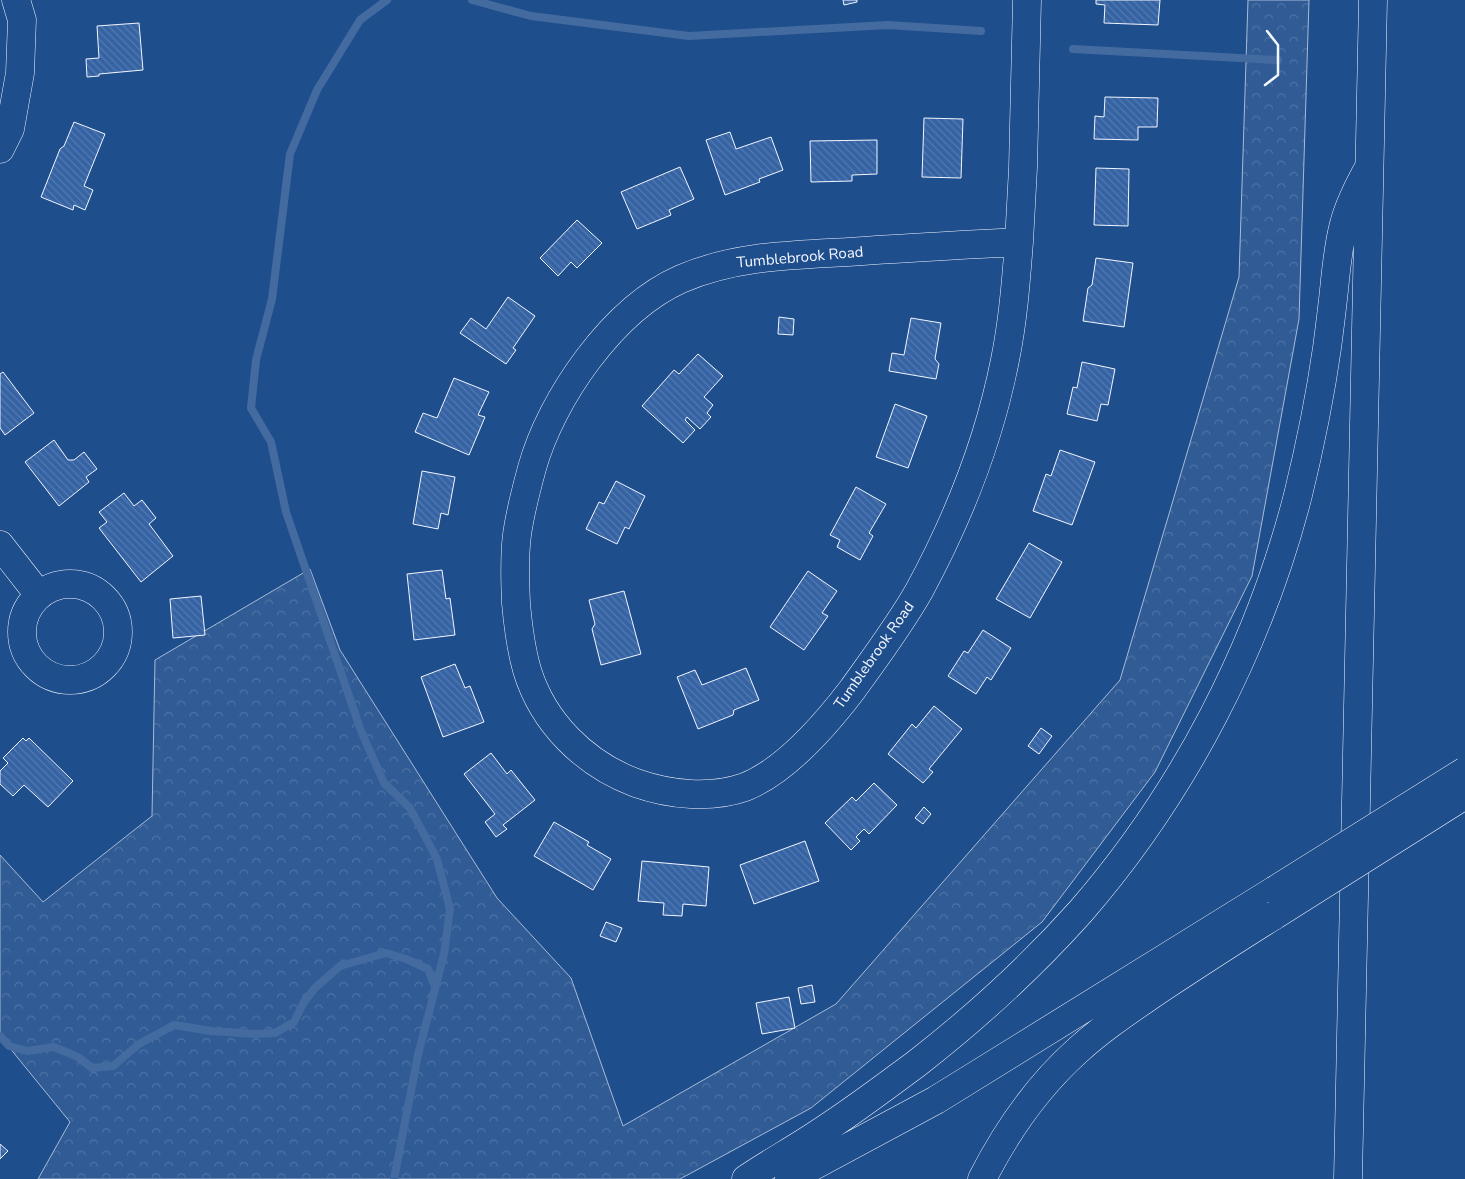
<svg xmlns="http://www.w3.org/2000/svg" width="1465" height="1179" viewBox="0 0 1465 1179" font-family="'Nunito Sans',sans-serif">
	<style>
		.forest { fill: url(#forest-crowns); stroke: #a8bbd7 }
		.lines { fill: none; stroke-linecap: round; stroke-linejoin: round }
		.stream { stroke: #446ba0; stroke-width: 8 }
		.building { fill: url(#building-back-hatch); stroke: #f2f6ff }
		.minor-casing { stroke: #f2f6ff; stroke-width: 29 }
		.highway-casing { stroke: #f2f6ff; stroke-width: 29 }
		.minor { stroke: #1f4e8c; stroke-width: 28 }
		.highway { stroke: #1f4e8c; stroke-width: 28 }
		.highway-bridge-casing { stroke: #f2f6ff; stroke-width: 29; stroke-linecap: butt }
		.highway-bridge { stroke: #1f4e8c; stroke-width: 28 }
		.wall { stroke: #f2f6ff; stroke-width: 2.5 }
		.labels { text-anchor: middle; stroke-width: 4; stroke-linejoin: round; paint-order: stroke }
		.street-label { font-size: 15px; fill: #f2f6ff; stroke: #1f4e8c }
	</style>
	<defs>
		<pattern id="forest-crowns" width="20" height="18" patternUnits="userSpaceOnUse" patternTransform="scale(1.25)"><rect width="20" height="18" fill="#305b95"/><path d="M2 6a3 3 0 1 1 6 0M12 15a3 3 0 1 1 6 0" fill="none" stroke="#4e73a5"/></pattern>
		<pattern id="building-back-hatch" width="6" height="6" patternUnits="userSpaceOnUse" patternTransform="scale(1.25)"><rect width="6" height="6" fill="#3563a3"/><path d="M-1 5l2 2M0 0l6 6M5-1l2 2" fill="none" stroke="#537ab1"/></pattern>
	</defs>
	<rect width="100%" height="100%" fill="#1f4e8c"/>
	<path class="forest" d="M1248,0h61l-10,319 -47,257 -97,196 -113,150 -231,186 -131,71h-642l32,-57 -70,-86v-181l43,47 109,-86 3,-156 155,-91 30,81 157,248 74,80 52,148 213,-122 284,-324 119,-403z"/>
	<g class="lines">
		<path class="stream" d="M387,0l-27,20 -43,70 -27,64 -18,145 -16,61 -5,48 20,34 15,70 75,219 23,52 26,25 27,51 13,50 -6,45 -26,101 -24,124
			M472,0l59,16 158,20 199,-11 93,6
			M1073,49l205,11
			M0,1036l9,10 18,5 27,-4 24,10 14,11 21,-2 26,-22 35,-19 37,6 44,3 20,-1 19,-11 10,-20 11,-14 25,-22 46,-13 20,6 22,10 7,18"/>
	</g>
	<path class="building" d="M843,0h14v2l-13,3z
		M1096,0h64l-2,25 -54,-2 1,-18 -9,-1z
		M139,23l4,47 -44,4v2l-12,1 -1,-18 13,-1 -2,-32z
		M1105,97l53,1 -1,29h-19v13l-44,-1 1,-23 9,1z
		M924,118l39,1 -2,59 -39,-1z
		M74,122l31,12 -21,52 9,4 -8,20 -11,-5 -1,5 -32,-13 19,-48 4,-3z
		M730,132l6,17 35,-12 12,33 -24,9 1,3 -35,13 -19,-55z
		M877,140v34l-25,1v6l-41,1 -1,-41z
		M680,167l14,32 -25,11 2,5 -34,14 -16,-37z
		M1096,168l33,1 -1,57 -34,-1z
		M577,220l25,23 -25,25 -6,-6 -13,14 -18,-18z
		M1096,258l37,5 -9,64 -41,-6 5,-33 4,-3z
		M508,297l27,19 -22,32 3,2 -10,14 -46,-31 11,-15 15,11z
		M779,317l15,2 -1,16 -15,-1z
		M911,318l30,5 -6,36 4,5 -3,15 -47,-8 3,-18 12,2z
		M698,354l25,22 -19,21 9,8 -6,8 4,4 -11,12 -13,-12 -2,3 10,10 -12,13 -41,-37 32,-36 5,4z
		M1082,362l33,7 -7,36 -7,-1 -4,17 -30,-7 6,-27 4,1z
		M3,372l31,41 -29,22 -5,-7v-54z
		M454,378l35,14 -11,23 7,2 -16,38 -54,-23 8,-19 14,5z
		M895,404l32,12 -19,52 -32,-11z
		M54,440l14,20h6l10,-8 13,17 -11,8 3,5 -30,24 -34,-44z
		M1060,450l35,12 -23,63 -39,-14 13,-37 5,2z
		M422,471l33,6 -7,38 -7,-2 -3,16 -25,-5z
		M616,481l29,15 -16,33 -4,-2 -8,17 -31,-15 13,-27 5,2z
		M856,487l30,17 -17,29 4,3 -13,24 -23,-13 3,-7 -10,-5z
		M124,493l10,13 8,-6 14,18 -7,6 24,32 -32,26 -42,-54 8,-6 -8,-10z
		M1029,543l33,19 -32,56 -34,-19z
		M442,570l4,29 4,-1 5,37 -41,5 -7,-66z
		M808,571l29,20 -15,22 6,3 -24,34 -34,-23z
		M624,591l17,63 -40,11 -9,-36 3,-5 -6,-24z
		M201,596l4,39 -32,3 -3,-39z
		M983,630l28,18 -20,32 -4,-3 -11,17 -28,-18 16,-25 4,2z
		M455,664l10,24 5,-2 14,36 -41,15 -22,-60z
		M746,668l13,32 -25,10 -1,5 -35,14 -21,-52 18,-7 7,15z
		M934,706l28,23 -33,40 4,3 -10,11 -35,-29 24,-30 4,4z
		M1041,728l11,8 -13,18 -11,-8z
		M23,738l3,3 3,-3 44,43 -25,26 -24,-22 -11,11 -13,-12v-13l8,-8 -5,-5z
		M491,753l16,21 4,-4 24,30 -32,25 4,4 -11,8 -11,-15 10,-8 -31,-40z
		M874,783l23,22 -28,29 -5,-5 -8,8 4,4 -9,9 -26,-27 27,-26 4,4z
		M924,807l7,7 -8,10 -8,-6z
		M554,822l35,20 -2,3 24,14 -18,31 -59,-34z
		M805,841l14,40 -65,23 -14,-39z
		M642,861l67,6 -3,39 -23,-2 -1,12 -19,-1 1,-12 -26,-2z
		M606,922l16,6 -6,14 -16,-6z
		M812,985l3,17 -14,2 -3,-16z
		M789,997l6,31 -33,6 -6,-31z
		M0,1144l8,7 -8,8z"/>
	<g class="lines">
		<defs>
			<path id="minor" d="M0,149l10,-20 10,-56 2,-53 -6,-20
				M1019,242c-3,39 -6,79 -14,118 -16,81 -47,159 -86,231 -20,35 -44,67 -67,99 -26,34 -67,81 -107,97 -34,12 -75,8 -109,-4 -51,-19 -93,-60 -109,-113 -6,-21 -9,-44 -11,-67 -1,-22 -2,-46 1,-68 3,-23 9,-45 15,-67 19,-69 81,-159 149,-189 53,-23 110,-24 167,-27 57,-4 114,-7 171,-10z
				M1019,242l4,-74 4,-168
				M0,545l39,50
				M22 632a48 48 0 1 1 96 0a48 48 0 1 1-96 0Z"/>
			<path id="highway" d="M746,1179c25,-17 53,-32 79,-50 31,-20 61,-43 91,-65 59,-46 115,-97 165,-153 103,-119 178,-264 217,-416 12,-49 22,-98 29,-147 3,-23 6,-46 8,-68 2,-19 4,-38 9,-56 5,-20 15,-39 25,-57
				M789,1179l147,-79 339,-210
				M982,1179c24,-47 56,-93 95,-128 25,-23 54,-42 83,-62 38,-25 76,-50 115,-74
				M1348,1179l25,-1179"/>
		</defs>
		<use href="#minor" class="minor-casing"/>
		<use href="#highway" class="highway-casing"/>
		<use href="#minor" class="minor"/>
		<use href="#highway" class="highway"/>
		<defs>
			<path id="highway-bridge" d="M1275,890l190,-119
				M1275,915l190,-120"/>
		</defs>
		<use href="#highway-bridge" class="highway-bridge-casing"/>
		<use href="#highway-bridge" class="highway-bridge"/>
		<path class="wall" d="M1265,85l13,-10v-30l-11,-14"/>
	</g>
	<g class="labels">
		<g class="street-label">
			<text transform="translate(800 257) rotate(-5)" y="5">Tumblebrook Road</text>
			<text transform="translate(874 655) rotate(-55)" y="5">Tumblebrook Road</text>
		</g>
	</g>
</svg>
